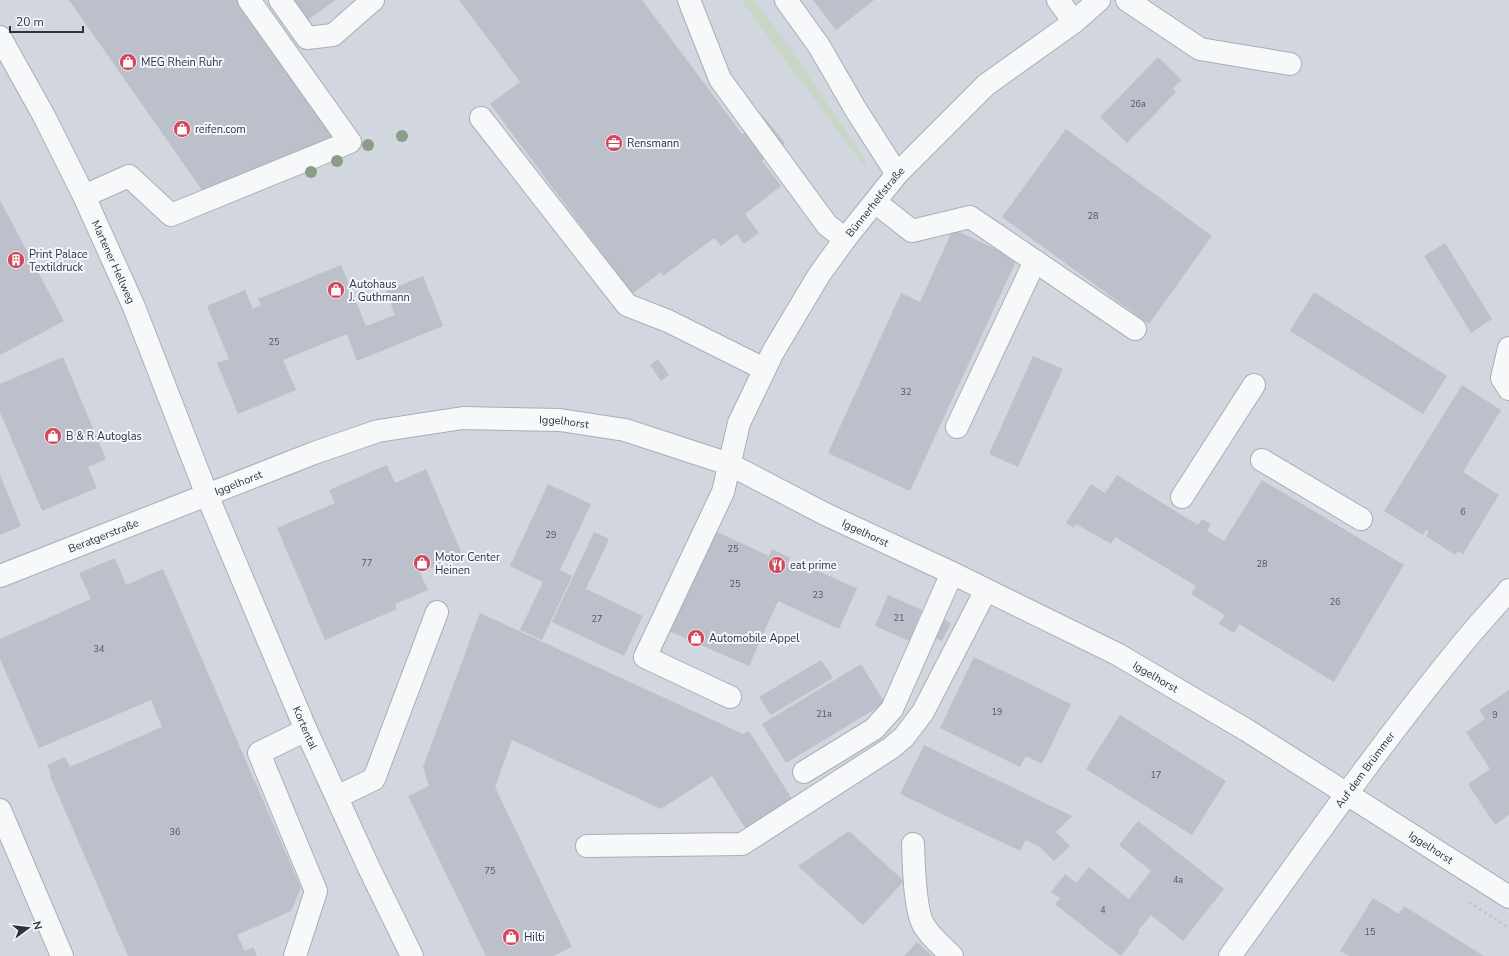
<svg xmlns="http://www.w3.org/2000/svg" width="1509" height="956" viewBox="0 0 1509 956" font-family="'Nunito Sans',sans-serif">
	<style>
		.built { fill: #d2d6de }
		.green { fill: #c9d6c5 }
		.building { fill: #bbc0ca }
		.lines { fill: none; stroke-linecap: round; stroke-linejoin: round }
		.minor-casing { stroke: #a9aeb7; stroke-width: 24 }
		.path { stroke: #c2c5cb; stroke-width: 2.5; stroke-dasharray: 3 3; stroke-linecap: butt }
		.minor { stroke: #f7f8fa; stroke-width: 22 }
		.tree { fill: #899d89 }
		.labels { text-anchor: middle; stroke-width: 4; stroke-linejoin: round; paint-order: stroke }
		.number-label { font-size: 9px; fill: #4f5766 }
		.poi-label { font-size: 11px; fill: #2b3445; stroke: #f4f6f9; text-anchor: start }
		.street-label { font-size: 11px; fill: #2b3445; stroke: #f4f6f9 }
	</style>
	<rect width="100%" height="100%" fill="#e4e7ec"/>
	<path class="built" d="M0,0h1509v956h-1509z"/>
	<path class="green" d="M741,0h13l24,31 89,132 -3,3z"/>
	<path class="building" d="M69,0h171l97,138 -133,55z
		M291,0h44l-28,21z
		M459,0h183l100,134 22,-17 21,26 -23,18 19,25 -36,28 14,19 -15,11 -7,-10 -16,12 -7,-8 -51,38 -2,-4 -29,22 -142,-190 30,-22z
		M813,0h61l-38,30z
		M1158,57l24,23 -9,8 3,4 -49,51 -27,-26z
		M1066,129l146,107 -63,88 -147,-107z
		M0,200l64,121 -64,34z
		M953,229l64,30 -107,232 -82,-38 73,-160 19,9z
		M1445,243l47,76 -21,14 -47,-77z
		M341,265l25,61 29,-11 -9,-24 37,-15 20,50 -86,35 -10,-27 -64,26 13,30 -58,24 -21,-51 12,-4 -22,-53 38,-16 8,19 8,-4 -3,-6z
		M1314,292l133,84 -24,38 -133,-83z
		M1033,356l30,13 -45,98 -29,-13z
		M63,357l43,102 -18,8 9,21 -55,23 -42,-99v-28z
		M658,359l11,16 -8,6 -11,-16z
		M1462,385l39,25 -38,62 36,23 -36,59 -5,-3 -3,4 -29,-19 3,-5 -3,-1 -3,5 -39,-24z
		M387,465l8,18 31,-14 36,85 -42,19 8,17 -33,14 2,5 -72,31 -48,-112 58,-25 -6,-13z
		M0,475l21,51 -21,9z
		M1117,475l81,50 4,-6 9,5 -4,7 17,10 38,-61 142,85 -70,117 -95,-58 -5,9 -15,-9 6,-9 -34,-21 5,-8 -81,-49 -4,7 -35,-20 -2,4 -8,-5 25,-39 14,9z
		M548,484l43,20 -31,66 12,6 -30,64 -22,-10 23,-48 -33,-16z
		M711,529l58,27 3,-7 18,9 -3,6 6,3 3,-6 60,27 2,-2 -19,43 -61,-28 -29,65 -85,-37z
		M594,532l15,7 -23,50 57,27 -19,40 -72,-34z
		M115,558l11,27 37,-16 138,319 -10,23 -54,24 8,16 8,-4 4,9h-129l-78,-180 1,-1 -4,-10 18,-8 5,10 92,-40 -11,-27 -112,48 -39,-89v-20l91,-40 -12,-26z
		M888,595l34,15 -13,31 -34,-15z
		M480,613l263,121 6,-3 47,74 -47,29 -37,-58 -51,33 -149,-69 -17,47 77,160 -19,9h-67l-78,-160 21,-10 -6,-19z
		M941,618l10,5 -9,18 -10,-4z
		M974,657l97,47 -29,60 -16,-8 -6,11 -80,-39z
		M821,660l12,18 -62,37 -12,-18z
		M861,664l24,39 -99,60 -24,-39z
		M1509,690v125l-14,10 -27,-41 22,-15 -24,-37 19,-13 -6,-9z
		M1120,715l106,66 -34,54 -106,-66z
		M924,745l148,71 -16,16 14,14 -16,15 -14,-14 -14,-7 -6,11 -120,-57z
		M1138,821l86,68 -41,52 -32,-26 -14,17 2,1 -18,23 -66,-52 5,-6 -9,-6 14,-18 11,9 13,-16 40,32 22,-28 -32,-26z
		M849,831l55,50 -41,44 -65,-59z
		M1373,898l26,16 5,-8 80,50h-135l-9,-5z
		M917,942l15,14h-28z"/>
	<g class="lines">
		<defs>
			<g id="minor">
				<path d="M280,0l27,38 26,-3 40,-35"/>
				<path d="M689,0l31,79 107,146 18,14"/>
				<path d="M786,0l33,46 37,64 41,64"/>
				<path d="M1058,0l16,22"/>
				<path d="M1127,0l73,49 90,15"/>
				<path id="s1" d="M0,37l44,79 40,80 50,111 73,188 99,235 63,138 43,88"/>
				<path d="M481,118l146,187 41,16 96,48"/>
				<path d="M84,196l45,-20 42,39 179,-73 -101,-142"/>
				<path d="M875,202l37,29 58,-14 165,112"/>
				<path d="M1509,348l-7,30 7,11"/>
				<path d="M957,427l78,-166"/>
				<path d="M1262,460l99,59"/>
				<path d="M1182,497l72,-112"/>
				<path id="s2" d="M0,576l314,-123 64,-22 85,-13 97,2 65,10 104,34 96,50 127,59 165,81 131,77 261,166"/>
				<path id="s3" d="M730,697l-85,-40 78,-165 16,-69 34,-71 46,-77 26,-36 52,-65 89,-89 88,-63 25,-22"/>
				<path d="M804,772l70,-43 18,-20 60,-136"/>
				<path d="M337,797l37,-18 63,-167"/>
				<path d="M0,810l62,146"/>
				<path d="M913,844c1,20 1,62 10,80 7,13 19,22 29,32"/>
				<path d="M587,846l155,-2 149,-96 13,-11 19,-25 63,-122"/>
				<path d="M295,956l21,-65 -57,-138 47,-23"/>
				<path id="s4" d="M1230,956c75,-104 148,-209 229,-308 16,-20 34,-39 50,-58"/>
			</g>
		</defs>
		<use href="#minor" class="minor-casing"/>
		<path class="path" d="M1469,902l40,26"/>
		<use href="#minor" class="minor"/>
	</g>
	<g class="tree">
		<circle cx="402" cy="136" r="6"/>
		<circle cx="368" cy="145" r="6"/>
		<circle cx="337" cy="161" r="6"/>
		<circle cx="311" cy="172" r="6"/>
	</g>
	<defs>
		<symbol id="shop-disc" viewBox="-11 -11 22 22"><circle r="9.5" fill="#d1495b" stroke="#f4f6f9"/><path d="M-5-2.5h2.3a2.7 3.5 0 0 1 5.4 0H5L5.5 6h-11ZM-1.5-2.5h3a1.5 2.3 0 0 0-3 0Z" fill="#fff"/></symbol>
		<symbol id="office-disc" viewBox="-11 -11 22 22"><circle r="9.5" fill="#d1495b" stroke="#f4f6f9"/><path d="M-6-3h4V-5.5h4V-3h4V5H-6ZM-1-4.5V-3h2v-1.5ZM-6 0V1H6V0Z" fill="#fff"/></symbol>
		<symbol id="building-disc" viewBox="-11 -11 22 22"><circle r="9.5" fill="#d1495b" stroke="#f4f6f9"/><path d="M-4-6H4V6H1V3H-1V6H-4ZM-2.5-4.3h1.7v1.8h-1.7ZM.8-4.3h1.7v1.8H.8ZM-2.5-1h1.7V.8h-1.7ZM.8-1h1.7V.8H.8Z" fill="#fff"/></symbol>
		<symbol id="restaurant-disc" viewBox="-11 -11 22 22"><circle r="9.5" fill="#d1495b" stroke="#f4f6f9"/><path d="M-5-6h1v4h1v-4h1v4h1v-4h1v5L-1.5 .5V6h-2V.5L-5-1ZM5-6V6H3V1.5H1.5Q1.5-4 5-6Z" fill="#fff"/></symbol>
	</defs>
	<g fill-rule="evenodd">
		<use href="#shop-disc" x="118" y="52" width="20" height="20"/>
		<use href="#shop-disc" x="172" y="119" width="20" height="20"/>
		<use href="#office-disc" x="604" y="133" width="20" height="20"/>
		<use href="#building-disc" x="6" y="250" width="20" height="20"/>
		<use href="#shop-disc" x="326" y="280" width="20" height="20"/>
		<use href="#shop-disc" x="43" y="426" width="20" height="20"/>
		<use href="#shop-disc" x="412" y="553" width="20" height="20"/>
		<use href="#restaurant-disc" x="767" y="555" width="20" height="20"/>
		<use href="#shop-disc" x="686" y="628" width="20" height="20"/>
		<use href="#shop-disc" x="501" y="927" width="20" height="20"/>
	</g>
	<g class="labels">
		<g class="number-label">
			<text x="1138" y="107">26a</text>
			<text x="1093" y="219">28</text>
			<text x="274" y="345">25</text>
			<text x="906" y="395">32</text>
			<text x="1463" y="515">6</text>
			<text x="551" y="538">29</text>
			<text x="733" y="552">25</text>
			<text x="367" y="566">77</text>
			<text x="1262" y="567">28</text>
			<text x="735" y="587">25</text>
			<text x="818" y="598">23</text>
			<text x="1335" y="605">26</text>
			<text x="899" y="621">21</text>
			<text x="597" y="622">27</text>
			<text x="99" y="652">34</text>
			<text x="997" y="715">19</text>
			<text x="824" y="717">21a</text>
			<text x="1495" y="718">9</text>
			<text x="1156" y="778">17</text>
			<text x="175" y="835">36</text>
			<text x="490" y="874">75</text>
			<text x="1178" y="883">4a</text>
			<text x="1103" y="913">4</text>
			<text x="1370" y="935">15</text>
		</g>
		<g class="poi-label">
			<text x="141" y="66">MEG Rhein Ruhr</text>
			<text x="195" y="133">reifen.com</text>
			<text x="627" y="147">Rensmann</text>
			<text x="29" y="258">Print Palace<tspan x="29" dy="13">Textildruck</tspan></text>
			<text x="349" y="288">Autohaus<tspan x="349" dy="13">J. Guthmann</tspan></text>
			<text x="66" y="440">B &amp; R Autoglas</text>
			<text x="435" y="561">Motor Center<tspan x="435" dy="13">Heinen</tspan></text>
			<text x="790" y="569">eat prime</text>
			<text x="709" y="642">Automobile Appel</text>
			<text x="524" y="941">Hilti</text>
		</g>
		<g class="street-label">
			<text dy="4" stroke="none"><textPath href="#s3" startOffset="608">Bünnerhelfstraße</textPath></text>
			<text dy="4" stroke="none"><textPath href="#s1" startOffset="252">Martener Hellweg</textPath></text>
			<text dy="4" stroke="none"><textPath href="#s2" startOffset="592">Iggelhorst</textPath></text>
			<text dy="4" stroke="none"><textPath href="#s2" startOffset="256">Iggelhorst</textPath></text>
			<text dy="4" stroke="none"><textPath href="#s2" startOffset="916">Iggelhorst</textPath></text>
			<text dy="4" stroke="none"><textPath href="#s2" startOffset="111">Beratgerstraße</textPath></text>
			<text dy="4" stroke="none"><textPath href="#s2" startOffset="1240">Iggelhorst</textPath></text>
			<text dy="4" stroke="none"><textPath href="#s1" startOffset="756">Kortental</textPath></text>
			<text dy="4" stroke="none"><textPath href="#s4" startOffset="230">Auf dem Brümmer</textPath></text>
			<text dy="4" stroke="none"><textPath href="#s2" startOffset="1564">Iggelhorst</textPath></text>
		</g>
	</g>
	<g transform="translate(28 928) rotate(75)" stroke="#f4f6f9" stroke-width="3" paint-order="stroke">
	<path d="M0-3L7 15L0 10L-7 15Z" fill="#2b3445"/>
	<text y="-6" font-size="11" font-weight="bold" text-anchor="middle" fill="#2b3445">N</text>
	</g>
	<path d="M10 26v6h73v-6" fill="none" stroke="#2b3445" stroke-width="2"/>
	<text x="16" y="26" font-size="12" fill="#2b3445" stroke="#f4f6f9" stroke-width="3" paint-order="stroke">20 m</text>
</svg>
